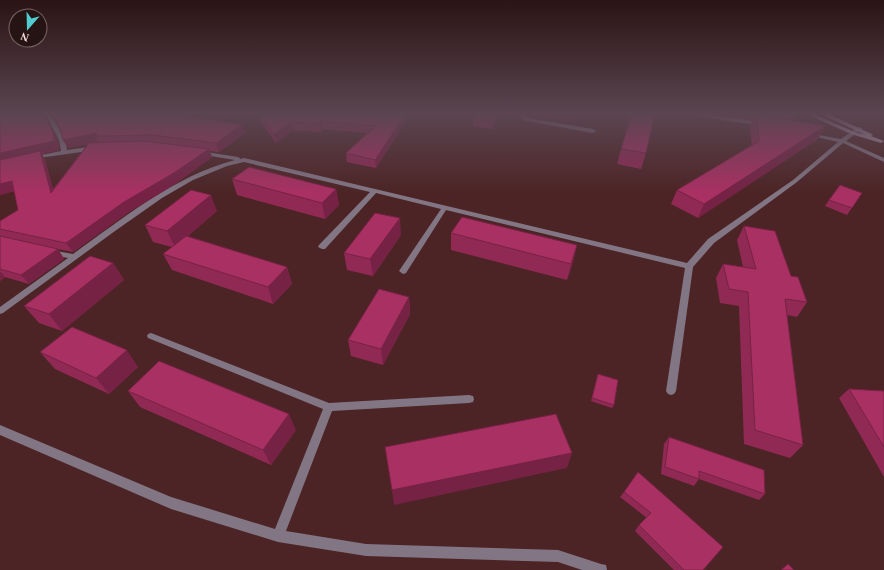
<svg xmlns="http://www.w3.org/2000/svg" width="884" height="570" viewBox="0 0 884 570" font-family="'Times New Roman',serif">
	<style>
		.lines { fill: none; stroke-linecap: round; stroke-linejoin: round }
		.minor { fill: #827685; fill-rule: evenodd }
		.secondary { fill: #b09cb5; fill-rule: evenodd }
		.wall { fill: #912955 }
		.shaded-wall { fill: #762245 }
		.building { fill: #a93063; stroke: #762245 }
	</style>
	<rect width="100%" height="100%" fill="#4c2425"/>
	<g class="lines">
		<path class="minor" d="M45,113h5l15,27 2,10 28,-4 3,2 -3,2 -63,9v-2l29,-6 -2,-11z
			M521,113h4l1,3 2,2 65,11 3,2 -3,2 -67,-12 -5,-3z
			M688,113h12l61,9 3,2 -3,2 -70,-11z
			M858,127l5,1 -17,13 38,17v4l-41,-19 -46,39 -83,61 -21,24 -17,124 -2,3 -3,1 -3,-1 -2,-3 19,-123 -239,-58 -40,63 -3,1 -4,-3 42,-62 -65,-16 -51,56h-3l-4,-2 1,-2 51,-53 -126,-30 -17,4 -34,14 -31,18 -47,33 -112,82 -3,1v-7l68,-49 -20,-4 -1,-2 1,-2h3l22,4c49,-35 103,-79 162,-94l-37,-6v-2l2,-1 38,6 3,2 3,-1 443,105 21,-24 85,-59 45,-38 -30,-7v-2l33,6z
			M151,333l178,70 140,-8 4,1 1,3 -1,3 -4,1 -137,8 -46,120 80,13 192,6 43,14 5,1 1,5h-25l-24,-8 -192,-6 -88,-14 -107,-33 -171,-74v-10l171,72 104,32 48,-120 -175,-71 -1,-2 1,-2z"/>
		<path class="secondary" d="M804,113h7l44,19 10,3 -46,-22h7l46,21 1,1 -2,1 13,5 -3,2 -30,-9z"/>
	</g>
	<path class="wall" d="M0,113l58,27 1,10 -17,4 3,6 8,29 35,-45 -20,4 -5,-8 -2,-9 -9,-18h146l-10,4 54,8 3,8 -26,19 -10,-1 3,6 -34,25 -49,30 -56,40 -15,-3 6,10 -35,25 -24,-7 -5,4v-60l18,-11 -4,-19 -14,4z
		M258,113h153l-35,55 -29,-6 -1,-9 21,-20 -44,-4 -2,3 -28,-2 -17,13 -16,-22z
		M474,113h28l-10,16 -19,-3z
		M749,113h44l2,7 -1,1 31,5 -7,13 -120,79 -27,-14 6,-14 75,-44 -2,-20 3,-6 -4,-1z
		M621,149l25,4 -5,16 -24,-5z
		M232,179l104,10 3,16 -14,14 -88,-24z
		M862,193l-15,22 -22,-9 4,-6z
		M217,211l-29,25 99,31 5,17 -19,20 -101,-34 -9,-16 9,-7 -19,-5 -8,-17z
		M744,226l47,50 16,26 -10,15 -10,-2 16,130 -13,13 -46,-14 -5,-138 -19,-3 -4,-25 7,-14 20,3 -6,-27z
		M451,233l126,12 -4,17 -6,18 -116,-30z
		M401,235l-28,41 -26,-6 -3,-17z
		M113,263l11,17 -62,51 -23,-8 -15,-17z
		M409,297l1,17 -27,51 -32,-9 -3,-16z
		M40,352l98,15 -29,27 -54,-25z
		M598,374l16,31 -2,3 -21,-7z
		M849,389l35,2v86l-45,-79z
		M128,391l168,39 -25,35 -131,-58z
		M669,437l96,57 -6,6 -60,-21 -5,7 -33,-12 3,-30z
		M624,492l99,55 -20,23h-29l-39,-39 4,-6 8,-7 -27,-21z"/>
	<path class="shaded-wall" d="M0,113h25l-25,5z
		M43,113h1l14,27 1,10 -17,4 3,6 12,42 -57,-39v-10z
		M174,113h24l-24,10 -4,-9z
		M406,113h5l-35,55 -1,-8z
		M494,113h8l-10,16 1,-14z
		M321,121l2,8 -2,3 -1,-8z
		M291,122l2,8 -17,13 -2,-9z
		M242,125l3,8 -26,19 -3,-9z
		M825,126l-7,13 -120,79 6,-14z
		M97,133l-2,3 3,6 -30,6 -5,-8z
		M209,149l3,8 -34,25 -49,30 -56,40 -7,-9 58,-41z
		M12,181l6,9 -18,5v-11z
		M336,189l3,16 -14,14 -3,-16z
		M211,195l6,16 -42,36 -8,-16z
		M400,218l1,17 -28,41 -3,-17z
		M577,245l-4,17 -6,18 4,-16z
		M58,249l6,10 -35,25 -8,-9z
		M113,263l11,17 -62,51 -13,-17z
		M287,267l5,17 -19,20 -5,-17z
		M0,271l5,6 -5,4z
		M409,297l1,17 -27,51 -2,-16z
		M127,350l11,17 -29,27 -13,-16z
		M289,414l7,16 -25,35 -8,-15z
		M572,453l-5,15 -173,37 -2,-15z"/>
	<path class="building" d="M11,113h32l10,19 1,9 -54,12v-37z
		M52,113h122l-4,1 72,11 -26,18 -62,-8 -59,1 2,-3 -34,7 -2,-9z
		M258,113h148l-31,47 -29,-7 30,-27 -55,-5 -1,3 -29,-2 -17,12z
		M482,113h12l-1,2z
		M632,113h23l-9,40 -25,-4z
		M752,113h41l2,7z
		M756,114l69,12 -121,78 -27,-14 82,-49z
		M144,141l65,8 -35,24 -50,29 -58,41 -66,-14v-8l18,-11 -6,-29 -12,3v-24l40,-9 11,42 38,-50z
		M249,167l87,22 -14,14 -90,-24z
		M840,185l22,8 -10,15 -23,-8z
		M191,190l20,5 -44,36 -22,-6z
		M375,213l25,5 -30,41 -26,-6z
		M462,217l115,28 -6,19 -120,-31z
		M744,226l31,5 16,45 7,1 9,25 -22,-3 18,146 -48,-15 -7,-138 -19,-3 -6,-25 33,5z
		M0,236l58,13 -37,26 -21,-6z
		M186,236l101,31 -19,20 -105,-33z
		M90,256l23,7 -64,51 -25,-8z
		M379,289l30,8 -28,52 -33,-9z
		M72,327l55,23 -31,28 -56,-26z
		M159,361l130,53 -26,36 -135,-59z
		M598,374l20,6 -4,25 -22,-7z
		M849,389l35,2v56z
		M556,414l16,39 -180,37 -7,-43z
		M669,437l95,33 1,24 -66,-23v8l-34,-12z
		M638,472l85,75 -20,23h-19l-45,-45 12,-12 -27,-21z
		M788,564l6,6h-13z"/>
	<linearGradient id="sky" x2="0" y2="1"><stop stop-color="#2a1414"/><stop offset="0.59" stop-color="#5b4551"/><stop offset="1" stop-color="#5b4551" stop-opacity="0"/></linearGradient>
	<rect width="884" height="193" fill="url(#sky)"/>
	<g transform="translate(28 28) rotate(200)"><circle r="19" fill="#261414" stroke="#7a6464"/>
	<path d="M0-3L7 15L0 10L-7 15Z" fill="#51ccd1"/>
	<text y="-6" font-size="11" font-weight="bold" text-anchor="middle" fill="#f9dddd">N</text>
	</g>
</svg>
